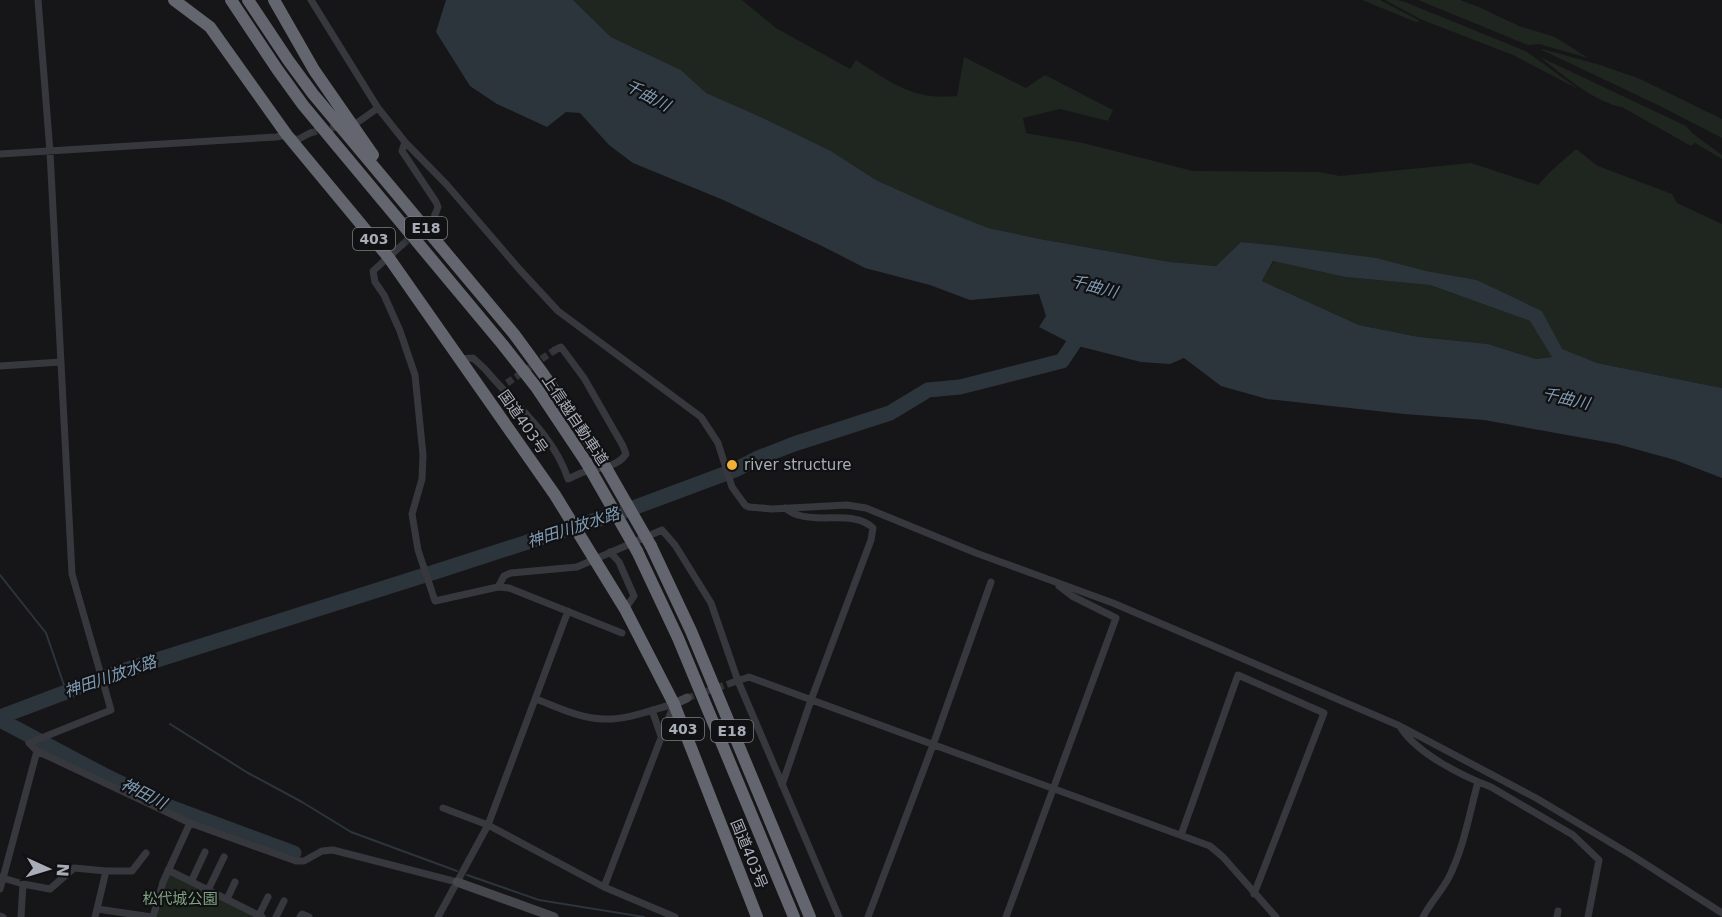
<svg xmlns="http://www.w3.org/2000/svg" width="1722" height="917" viewBox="0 0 1722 917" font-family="'DejaVu Sans','Noto Sans JP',sans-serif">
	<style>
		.green { fill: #1e261f }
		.water { fill: #2c353c; fill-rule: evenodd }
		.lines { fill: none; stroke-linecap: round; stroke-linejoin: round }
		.stream { stroke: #2c353c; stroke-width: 2 }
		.river { stroke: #2c353c; stroke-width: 15 }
		.street-tunnel { stroke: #333438; stroke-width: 7; stroke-dasharray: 7 3.5; stroke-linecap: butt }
		.street { stroke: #37383d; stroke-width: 7 }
		.secondary { stroke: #45474d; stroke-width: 9 }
		.highway { stroke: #63666e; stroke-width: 12 }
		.highway-bridge { stroke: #63666e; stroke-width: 12 }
		.poi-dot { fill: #f2b134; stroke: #111113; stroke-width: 2 }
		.labels { text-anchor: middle; stroke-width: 4.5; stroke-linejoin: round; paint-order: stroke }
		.shield { fill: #111113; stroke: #7b7e86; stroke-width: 1.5 }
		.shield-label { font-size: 14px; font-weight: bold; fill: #a8adb8 }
		.street-label { font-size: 15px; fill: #a8adb8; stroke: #111113 }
		.poi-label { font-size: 15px; fill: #a8adb8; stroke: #111113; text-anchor: start }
		.park-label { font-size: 15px; fill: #7fa381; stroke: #111113 }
		.water-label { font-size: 16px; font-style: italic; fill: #7f9bb3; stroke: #111113 }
	</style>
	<rect width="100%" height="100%" fill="#161618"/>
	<path class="green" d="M573,0h169l34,28 74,41 6,-9c34,22 58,41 101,36l7,-39 62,31 19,-13 68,35 -5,11 -48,-12 -37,9 3,15 57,10 110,28 125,1 22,4 131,-13 67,22 13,-14 25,-22 22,17 74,28 5,9 45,21v164l-125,-25 -36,-14 -19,-38 -65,-31 -204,-35 -32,-3 -25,24 -46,-4 -130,-23 -52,-11 -50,-20 -62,-28 -45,-29 -66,-32 -60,-26 -24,-23 -70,-33z
		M1362,0h18l40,21 -4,1z
		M1385,0h12l8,2 113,46 9,4 51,37 -65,-34 -93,-36z
		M1418,0h42l21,8 38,18 36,11 33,21 -49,-14 -11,1z
		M1542,49l55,15 41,14 84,41v19l-62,-32 -118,-56z
		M1540,57l146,69 6,7 30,22v4l-27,-16 -4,3 -69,-39c-26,-4 -61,-33 -82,-50z
		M1274,261l71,16 85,8 100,36 23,36 -17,2 -48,-15 -69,-7 -60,-12 -97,-44z
		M169,873l90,44h-103z"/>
	<path class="water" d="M446,0h127l38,37 70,33 25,23 59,26 66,32 45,29 62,28 50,20 52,11 130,23 46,4 25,-24 32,3 103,13 50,13 51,9 65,31 20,38 35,14 125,25v90l-47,-18 -58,-16 -133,-24 -80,-6 -137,-15 -46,-13 -37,-28 -14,6 -29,-2 -67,-17 -35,-18 7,-11 -7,-22 -69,6 -40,-15 -65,-17 -43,-22 -101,-47 -88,-36 -24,-18 -29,-32 -14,-1 -19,15 -50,-23 -27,-18 -34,-54zM1273,261l72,16 85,8 100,36 22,36 -16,2 -48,-15 -69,-7 -60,-12 -97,-44z"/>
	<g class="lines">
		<path class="stream" d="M0,575l46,58 20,58
			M119,672l6,4
			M170,724l78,49 54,29 49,30 106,39
			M467,875l72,25 105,17"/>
		<path class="river" d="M0,717l119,-45 322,-102 192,-62 102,-38 23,-12 36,-14 96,-31 38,-23 32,-3 102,-26 22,-33
			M0,720l104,55 66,32 124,46"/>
		<path class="street-tunnel" d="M310,133l31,-7
			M402,245l33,-30
			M507,383l48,-33
			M687,698l44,-15"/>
		<path class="street" d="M311,0l67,108 27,34 42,43 73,85 38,41 143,106 17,26 14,44 13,18 4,2 23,2 75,-4 19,3 110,45 137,50 287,123 136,72 97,58 89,57
			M358,122l20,-14
			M405,142l-3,9 34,51 2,5 -3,8
			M0,154l276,-17 11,-2 10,5 13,-7
			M402,245l-29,26 2,11 9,13 16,36 15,44 8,80 -1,24 -10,35 6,36 17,51 63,-14 11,1 113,45
			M461,359l12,-1 12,11c29,35 69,66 83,110 4,-2 9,-4 13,-6 15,-5 36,-5 45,-19l-3,-8 -39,-68 -23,-31 -6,3
			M0,366l61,-4
			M610,552l9,10 15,34 -9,13
			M498,587l6,-11 7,-3 66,-6 85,-37 13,15 36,58 27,78 101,236
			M731,683l18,-6 461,169 13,11 53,60
			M536,699c21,8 45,20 68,20 23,1 47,-9 70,-15
			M652,710l9,26
			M1401,728c17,26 61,48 90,59l82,48 26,25 -11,57
			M37,751l153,72 106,38h8l18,-10 11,-1 124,32
			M782,785l29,-85 60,-160 2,-12c-19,-18 -52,-5 -75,-13 -5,-1 -9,-4 -13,-7
			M443,808l45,17 116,62 71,30
			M1181,835l57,-160 86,38 -70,181
			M168,870l94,47
			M106,871h26l14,-18
			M0,877l3,1 -3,11
			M191,882l14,-30
			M23,884l27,5 24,-21 32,3 -9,38
			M604,887l70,-183
			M208,890l16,-33
			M227,899l8,-17
			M259,915l9,-18
			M0,916l3,1
			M21,917l2,-33 -20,-6 34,-127 -8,-8 82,-33 -39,-136 -22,-422 -12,-152
			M95,917l2,-8 55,8
			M153,917l10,-35 27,-59
			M276,917l8,-16
			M300,917l2,-3 7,3
			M438,917l50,-92 80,-214
			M868,917l65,-172 58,-163
			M1006,917l110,-299 -44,-22 -13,-10
			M1423,917c7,-14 19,-26 26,-40 15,-30 20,-62 29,-95
			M1557,917l1,-6"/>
		<path class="secondary" d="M674,704l13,-6
			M457,882l97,35"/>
		<path class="highway" d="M174,0l36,27 77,108 102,123 166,237 70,114 49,95 83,213
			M231,0l46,69 26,36 200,240 33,42 50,75
			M248,0l40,60 25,34 201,240 30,41 57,84
			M274,0l40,70 59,85
			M651,546l40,85 119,286
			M637,551l41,87 116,279"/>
		<path class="highway-bridge" d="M601,459l50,87
			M586,462l51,89"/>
	</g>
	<circle class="poi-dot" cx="732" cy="465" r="6"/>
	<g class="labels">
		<g class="shield">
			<rect x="405" y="217" width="42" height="22" rx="4.5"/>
			<rect x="353" y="228" width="42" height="22" rx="4.5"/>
			<rect x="662" y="718" width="42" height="22" rx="4.5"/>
			<rect x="711" y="720" width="42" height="22" rx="4.5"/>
		</g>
		<g class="shield-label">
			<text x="426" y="233">E18</text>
			<text x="374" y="244">403</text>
			<text x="683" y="734">403</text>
			<text x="732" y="736">E18</text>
		</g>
		<g class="street-label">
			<text transform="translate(575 420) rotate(56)" y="5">上信越自動車道</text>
			<text transform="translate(523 422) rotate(55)" y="5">国道403号</text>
			<text transform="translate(749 854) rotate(68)" y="5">国道403号</text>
		</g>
		<g class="poi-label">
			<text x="744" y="470">river structure</text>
		</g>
		<g class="park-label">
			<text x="180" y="904">松代城公園</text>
		</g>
		<g class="water-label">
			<text transform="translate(648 95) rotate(28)" y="6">千曲川</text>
			<text transform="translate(1094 286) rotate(15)" y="6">千曲川</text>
			<text transform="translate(1566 398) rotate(13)" y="6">千曲川</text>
			<text transform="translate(573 527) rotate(-18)" y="6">神田川放水路</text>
			<text transform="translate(110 676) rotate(-19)" y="6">神田川放水路</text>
			<text transform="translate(144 793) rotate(27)" y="6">神田川</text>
		</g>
	</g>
	<g transform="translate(48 869) rotate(94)" stroke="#111113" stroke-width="4.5" paint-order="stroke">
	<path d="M0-4.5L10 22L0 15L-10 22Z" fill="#a8adb8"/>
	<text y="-9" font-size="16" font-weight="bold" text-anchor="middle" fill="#a8adb8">N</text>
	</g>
</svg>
